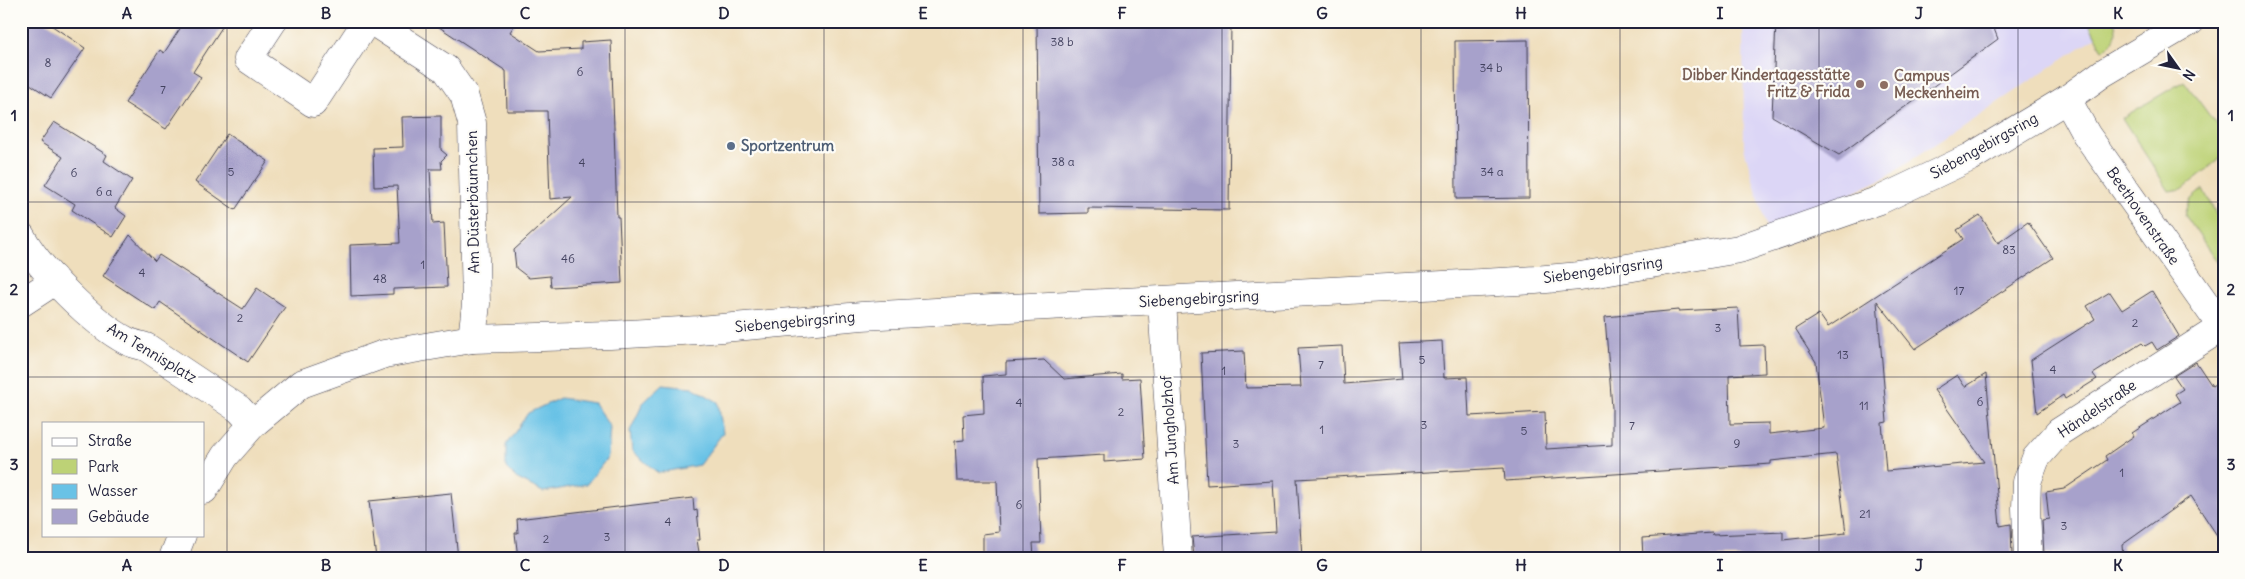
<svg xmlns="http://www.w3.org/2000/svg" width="2245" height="579" viewBox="0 0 2245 579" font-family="Delius,sans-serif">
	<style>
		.built { fill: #dcd6f6 }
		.green { fill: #bdd276; stroke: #707a58 }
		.water { fill: #69c2e6; stroke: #467290 }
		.building { fill: #a7a1cb }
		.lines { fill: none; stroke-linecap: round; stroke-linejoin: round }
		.minor-casing { stroke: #413e4e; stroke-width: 29 }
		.tertiary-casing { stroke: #413e4e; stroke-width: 29 }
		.minor { stroke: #fff; stroke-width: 28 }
		.tertiary { stroke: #fff; stroke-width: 28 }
		.grid { fill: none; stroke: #22223b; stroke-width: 1; stroke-opacity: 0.55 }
		.education-dot { fill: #8d6e63; stroke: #fdfcf7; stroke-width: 2 }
		.service-dot { fill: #5c6f8a; stroke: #fdfcf7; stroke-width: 2 }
		.labels { text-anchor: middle; stroke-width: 4.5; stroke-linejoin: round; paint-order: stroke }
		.number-label { font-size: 12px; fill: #43425f }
		.education-label { font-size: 15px; font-weight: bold; fill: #785e54; stroke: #fdfcf7; text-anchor: end }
		.service-label { font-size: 15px; font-weight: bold; fill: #4e5e75; stroke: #fdfcf7; text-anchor: start }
		.street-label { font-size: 15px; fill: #22223b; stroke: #fdfcf7 }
		.neatline { fill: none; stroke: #22223b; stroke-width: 2 }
		.grid-label { font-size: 16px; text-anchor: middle; font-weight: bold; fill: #22223b }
	</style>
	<rect width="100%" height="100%" fill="#fdfcf7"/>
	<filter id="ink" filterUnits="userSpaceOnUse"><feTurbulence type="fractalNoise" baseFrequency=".02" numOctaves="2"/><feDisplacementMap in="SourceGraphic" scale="10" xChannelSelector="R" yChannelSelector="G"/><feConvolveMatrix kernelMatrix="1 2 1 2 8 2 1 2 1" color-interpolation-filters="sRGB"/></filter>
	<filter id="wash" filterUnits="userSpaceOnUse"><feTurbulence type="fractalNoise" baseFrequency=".0096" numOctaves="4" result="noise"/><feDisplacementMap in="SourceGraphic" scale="20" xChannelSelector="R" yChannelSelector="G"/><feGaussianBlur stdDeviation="1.12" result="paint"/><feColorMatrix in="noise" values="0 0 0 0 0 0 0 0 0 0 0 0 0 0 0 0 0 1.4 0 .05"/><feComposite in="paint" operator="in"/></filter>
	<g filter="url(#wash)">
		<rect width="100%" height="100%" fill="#efdebc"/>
		<path class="built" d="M1743,21h377l-236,157 -116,55 -24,-85z"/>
		<path class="green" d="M2088,21h26c5,14 0,22 -12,29z
			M2184,81l40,54v21l-42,33 -13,2 -47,-73z
			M2203,189l21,41v42l-39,-57 5,-15z"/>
		<path class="water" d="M663,384l29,3 26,15 5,31 -24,32 -41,8 -26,-22 -2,-20 13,-28z
			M560,398l34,5 16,24 -2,30 -21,27 -44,8 -27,-14 -10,-10v-23l22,-32z"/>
		<g id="blocks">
			<path class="building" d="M21,21h24l40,27 -34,50 -30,-20z
				M185,21h41l-33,51 8,5 -35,52 -41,-26 35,-53 4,3z
				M430,21h87l-7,11 29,19 42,-2v-7l30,-2 6,177h2l3,66 -71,4 -1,-11 -21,2 -13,-10 -2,-18 58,-53 -22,2 -3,-88h-40l-1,-40z
				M1037,21h194l-2,189 -141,-2v5l-49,1z
				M1776,21h80l13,6 14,-6h108l7,18 -159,116 -67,-39z
				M1528,40l1,158 -73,1 -1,-158z
				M441,116v34l6,5 -6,6 1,8h-12l3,55 11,-1 3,64 -54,2v5l-42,2 -1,-51 50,-2 -3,-57 -23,1 -1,-39 30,-1 -1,-30z
				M54,122l53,33 -3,6 28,19 -17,28 11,8 -13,21 -41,-27 3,-6 -30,-19 18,-28 -23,-15z
				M227,134l41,27 -33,49 -40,-28z
				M1980,215l18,28 30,-21 25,36 -138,91 -38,-48 10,121 -5,1 4,48 98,-9 -50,-72 23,-15 8,12 21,-13 14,152 11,-2 1,34h-108v-3l-29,3h-232l-1,-20 70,-5 1,2 70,-3v8l63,-7 -10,-79 -65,7v3l-266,17 -1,-13 -207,11 5,79h-108l-2,-21 84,-5 -3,-51 -66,4 -6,-132 43,-2 2,37 55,-1 -3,-39 44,-2 2,38 58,-5 -3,-36 43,-2 2,37 23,-1 2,39 76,-4 1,37 66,-4v-37l-7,-91 73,-7v1l60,-3 2,38 24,-1 1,28 -36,2 1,49 39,-1v11l55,-6 -8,-66 -21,-33 24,-15 9,13 135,-88 -6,-9z
				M130,235l25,26 4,-6 84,54 14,-21 28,19 -37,55 -88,-60 -5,8 -52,-34z
				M2152,291l27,45 -22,14 -5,-8 -7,4 -3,-3 -49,31 4,5 -32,20 -2,-4 -26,18 -6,-53 64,-41 -8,-13 23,-14 12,18z
				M1044,360l20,19 58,-5v5l18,-1 5,81 -41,3v-7l-66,4 3,84h-8l1,15h-51v-24l16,-2 -2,-51h-40l-2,-40 9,-1 -1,-25 21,-2 -1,-37 23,-2v-12z
				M2196,362l16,24 12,-8v168l-33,-50 -69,49 1,13h-61l-1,-5 -17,2 -2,-35 7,-1 -3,-27 18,-3 43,-29 -2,-4 29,-20 -2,-3 48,-31 -5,-8 8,-5 -9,-13z
				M451,493l7,65h-82l-7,-57z
				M693,498l1,13 3,-1 3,30h-3l3,18h-182l-3,-25h3l-1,-14z"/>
		</g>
	</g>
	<g filter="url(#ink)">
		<use href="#blocks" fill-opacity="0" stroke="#413e4e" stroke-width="1"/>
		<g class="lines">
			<defs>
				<path id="minor" d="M273,21l-25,38 65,44 54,-82
					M372,21l74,48 18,26 8,28 4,181 -4,35
					M2067,99l19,35 138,196
					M21,236c18,33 73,88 106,105 6,3 13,4 19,6l93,62 14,15
					M1162,301l16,257
					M21,303l23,-15 9,-10
					M2028,558l-2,-50 1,-26 9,-24 23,-26 163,-105"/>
				<path id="tertiary" d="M204,490l21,-34 28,-32 48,-40 83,-30 88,-15 138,-4 89,-5 163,-14 673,-36 45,-4 159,-27 141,-49 91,-43 96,-58 36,-26 88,-52
					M173,558l9,-23"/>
			</defs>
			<use href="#minor" class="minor-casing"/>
			<use href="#tertiary" class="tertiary-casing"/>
			<use href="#minor" class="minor"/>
			<use href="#tertiary" class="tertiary"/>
		</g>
	</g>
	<path class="grid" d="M227,21v537M426,21v537M625,21v537M824,21v537M1023,21v537M1222,21v537M1421,21v537M1620,21v537M1819,21v537M2018,21v537M21,202h2203M21,377h2203"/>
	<g class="education-dot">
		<circle cx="1860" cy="84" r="5"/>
		<circle cx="1884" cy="85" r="5"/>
	</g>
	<circle class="service-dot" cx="731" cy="146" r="5"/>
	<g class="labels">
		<g class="number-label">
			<text x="1062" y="46">38 b</text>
			<text x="48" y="67">8</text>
			<text x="1491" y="72">34 b</text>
			<text x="580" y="76">6</text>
			<text x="163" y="94">7</text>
			<text x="1063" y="166">38 a</text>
			<text x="582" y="167">4</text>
			<text x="231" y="176">5</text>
			<text x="1492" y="176">34 a</text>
			<text x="74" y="177">6</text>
			<text x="104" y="196">6 a</text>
			<text x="2009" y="254">83</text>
			<text x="568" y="263">46</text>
			<text x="423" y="269">1</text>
			<text x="142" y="277">4</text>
			<text x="380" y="283">48</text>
			<text x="1959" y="295">17</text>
			<text x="240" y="322">2</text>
			<text x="2135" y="327">2</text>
			<text x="1718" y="332">3</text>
			<text x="1843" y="359">13</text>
			<text x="1422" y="364">5</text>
			<text x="1321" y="369">7</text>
			<text x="2053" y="374">4</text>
			<text x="1224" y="375">1</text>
			<text x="1980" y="406">6</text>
			<text x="1019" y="407">4</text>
			<text x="1864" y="410">11</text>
			<text x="1121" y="416">2</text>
			<text x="1424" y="429">3</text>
			<text x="1632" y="430">7</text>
			<text x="1322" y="434">1</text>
			<text x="1524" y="435">5</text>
			<text x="1236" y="448">3</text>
			<text x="1737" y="448">9</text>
			<text x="2122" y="477">1</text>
			<text x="1019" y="509">6</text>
			<text x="1865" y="518">21</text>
			<text x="668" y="526">4</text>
			<text x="2064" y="530">3</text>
			<text x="607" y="541">3</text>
			<text x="546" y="543">2</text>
		</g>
		<g class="education-label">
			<text x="1850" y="80">Dibber Kindertagesstätte<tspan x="1850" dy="17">Fritz &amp; Frida</tspan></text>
			<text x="1894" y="81" text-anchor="start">Campus<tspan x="1894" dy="17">Meckenheim</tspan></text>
		</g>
		<g class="service-label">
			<text x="741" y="151">Sportzentrum</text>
		</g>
		<g class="street-label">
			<text transform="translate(1984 146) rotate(-29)" y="5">Siebengebirgsring</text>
			<text transform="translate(473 202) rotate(-91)" y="5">Am Düsterbäumchen</text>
			<text transform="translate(2143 216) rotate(55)" y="5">Beethovenstraße</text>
			<text transform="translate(1603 270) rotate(-8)" y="5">Siebengebirgsring</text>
			<text transform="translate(1199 299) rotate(-3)" y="5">Siebengebirgsring</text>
			<text transform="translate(795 322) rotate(-5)" y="5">Siebengebirgsring</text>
			<text transform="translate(152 353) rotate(31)" y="5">Am Tennisplatz</text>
			<text transform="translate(2097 409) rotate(-34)" y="5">Händelstraße</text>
			<text transform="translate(1170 430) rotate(-94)" y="5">Am Jungholzhof</text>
		</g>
	</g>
	<rect width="2245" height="579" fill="none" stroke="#fdfcf7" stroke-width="55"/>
	<rect x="42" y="422" width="162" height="115" fill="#fdfcf7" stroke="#a5a5ac"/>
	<rect x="52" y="438" width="25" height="8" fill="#ffffff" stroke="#a5a5ac"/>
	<text x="88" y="446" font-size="15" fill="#22223b">Straße</text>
	<rect x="52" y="459" width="25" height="15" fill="#bdd276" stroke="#a5a5ac"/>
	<text x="88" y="472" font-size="15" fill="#22223b">Park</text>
	<rect x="52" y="484" width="25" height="15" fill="#69c2e6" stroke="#a5a5ac"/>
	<text x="88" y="496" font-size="15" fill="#22223b">Wasser</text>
	<rect x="52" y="509" width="25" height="15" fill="#a7a1cb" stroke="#a5a5ac"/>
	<text x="88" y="522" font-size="15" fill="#22223b">Gebäude</text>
	<g transform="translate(2178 68) rotate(123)" stroke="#fdfcf7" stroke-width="4" paint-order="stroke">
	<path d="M0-4L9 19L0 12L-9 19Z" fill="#22223b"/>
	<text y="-8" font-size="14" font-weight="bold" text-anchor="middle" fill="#22223b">N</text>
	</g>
	<rect x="28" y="28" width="2190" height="524" class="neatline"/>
	<g class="grid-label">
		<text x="127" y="19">A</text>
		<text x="326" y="19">B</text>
		<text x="525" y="19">C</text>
		<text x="724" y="19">D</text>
		<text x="923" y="19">E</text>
		<text x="1122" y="19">F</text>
		<text x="1322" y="19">G</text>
		<text x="1521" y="19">H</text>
		<text x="1720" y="19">I</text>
		<text x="1919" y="19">J</text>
		<text x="2118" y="19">K</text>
		<text x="14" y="121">1</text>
		<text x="2231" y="121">1</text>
		<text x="14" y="295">2</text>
		<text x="2231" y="295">2</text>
		<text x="14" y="470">3</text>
		<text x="2231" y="470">3</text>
		<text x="127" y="571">A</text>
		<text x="326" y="571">B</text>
		<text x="525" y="571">C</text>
		<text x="724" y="571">D</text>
		<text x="923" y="571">E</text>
		<text x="1122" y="571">F</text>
		<text x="1322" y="571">G</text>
		<text x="1521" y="571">H</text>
		<text x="1720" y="571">I</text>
		<text x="1919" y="571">J</text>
		<text x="2118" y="571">K</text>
	</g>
</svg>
